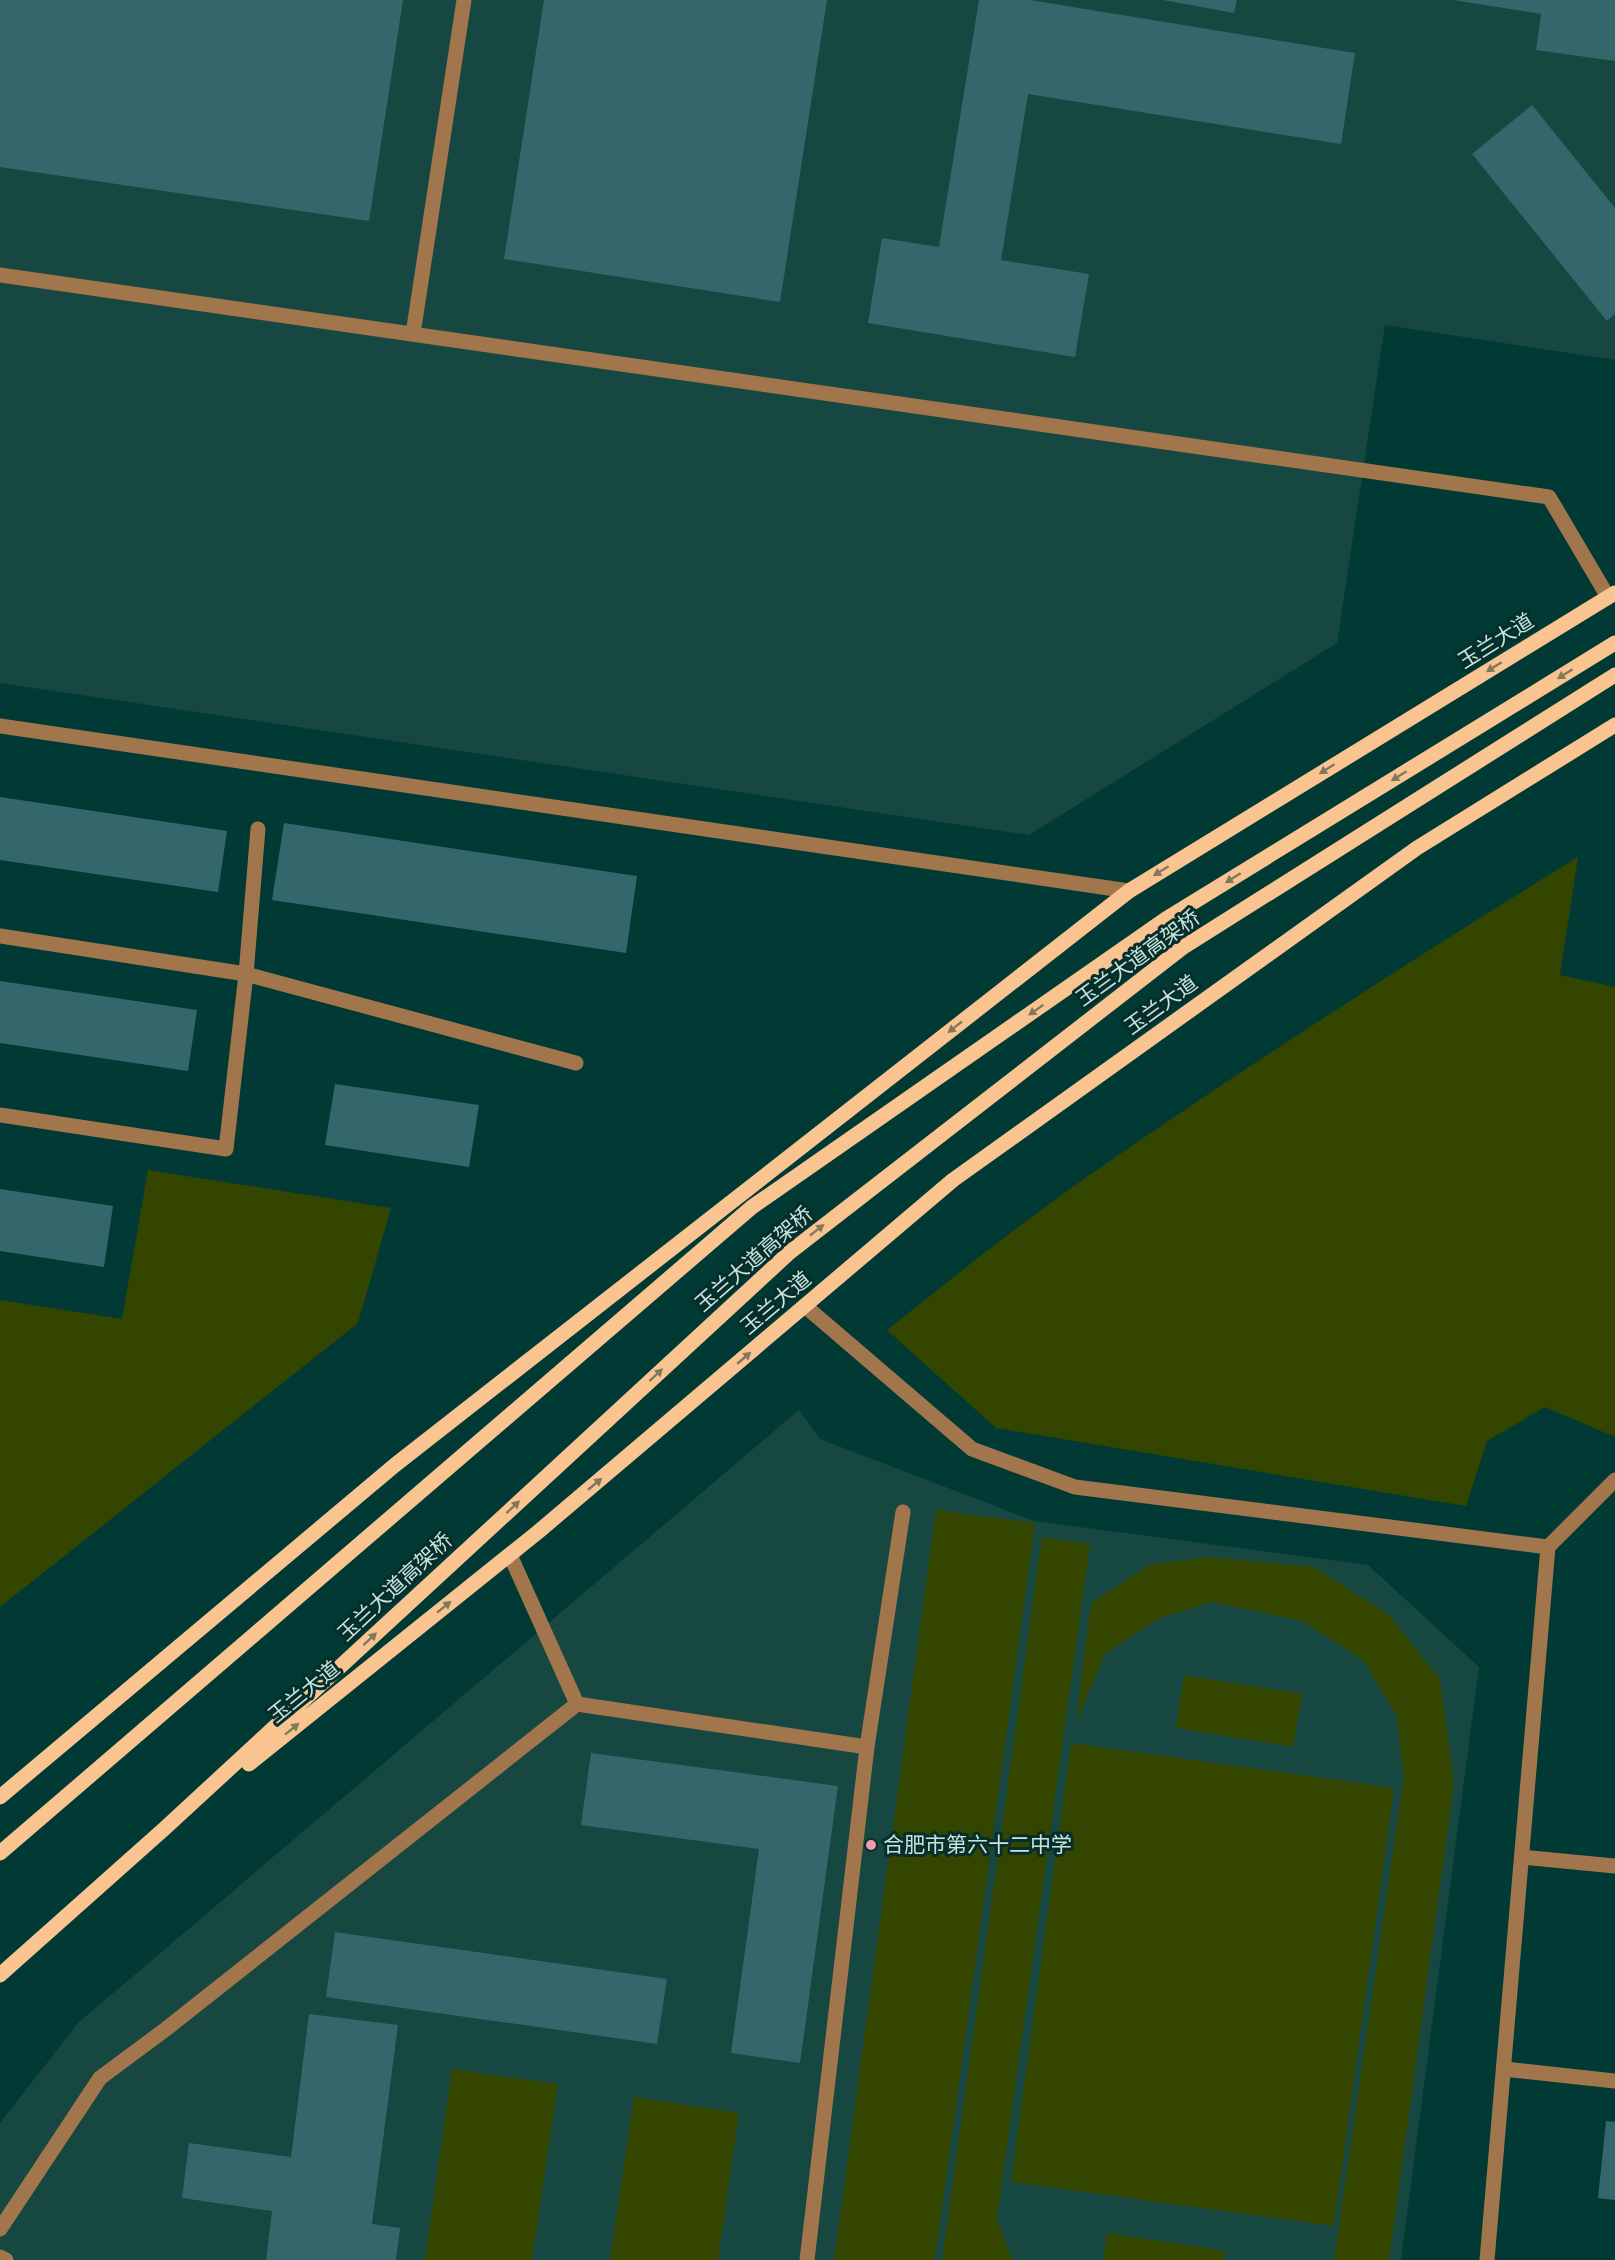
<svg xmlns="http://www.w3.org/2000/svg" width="1615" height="2260" viewBox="0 0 1615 2260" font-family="Rubik,'Noto Sans SC',sans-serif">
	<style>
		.built { fill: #174741 }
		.green { fill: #344500 }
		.building { fill: #34676c }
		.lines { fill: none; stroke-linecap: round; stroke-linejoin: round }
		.minor { stroke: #a2764c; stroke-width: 15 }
		.major { stroke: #fac491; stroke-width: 15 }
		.oneway { fill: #80795e }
		.poi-dot { fill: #f29aaf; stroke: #062e2a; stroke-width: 2 }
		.labels { text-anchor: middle; stroke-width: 6; stroke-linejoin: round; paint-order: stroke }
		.street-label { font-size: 21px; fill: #c9e3de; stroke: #062e2a }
		.poi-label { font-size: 21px; fill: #c9e3de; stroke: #062e2a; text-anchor: start }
	</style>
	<rect width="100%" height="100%" fill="#013a34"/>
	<path class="built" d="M0,0h1615v360l-230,-35 -48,318 -308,192 -1029,-152z
		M799,1410l21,29 214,82 334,44 111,102 -78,593h-1401v-137l78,-100z"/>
	<path class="green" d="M1578,857l-18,118 55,12v450l-70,-30 -58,34 -21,65 -470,-78 -109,-98c64,-51 128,-102 194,-149 162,-113 329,-220 497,-324z
		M148,1170l243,38 -33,115 -358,284v-307l122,19z
		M936,1510l99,13 -100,737h-101z
		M1042,1537l48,7 -93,674 15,42h-70z
		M1207,1557l107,10 74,47 52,65 14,104 -65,477h-55l70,-484 -8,-62 -33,-54 -61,-39 -90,-19 -55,17 -52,35 -29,68 15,-119 58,-38z
		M1184,1675l118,19 -9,53 -117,-19z
		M1071,1743l323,45 -60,438 -323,-44z
		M452,2069l106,15 -26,176h-107z
		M634,2097l105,16 -21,147h-108z
		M1107,2233l118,18 -2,9h-120z"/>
	<path class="building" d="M0,0h403l-34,221 -369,-54z
		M544,0h283l-47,302 -276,-43z
		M979,0h51l325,53 -14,91 -313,-50 -27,166 88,14 -14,83 -207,-34 14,-85 57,9z
		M1163,0h74l-3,13z
		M1453,0h162v61l-79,-11 5,-36z
		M1532,105l83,103v106l-8,7 -135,-167z
		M0,797l227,34 -9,61 -218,-32z
		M284,823l353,53 -11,77 -354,-53z
		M0,981l197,29 -9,61 -188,-28z
		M335,1084l144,21 -10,62 -144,-22z
		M0,1189l113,17 -9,61 -104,-16z
		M591,1753l247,33 -38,277 -69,-10 28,-204 -178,-24z
		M335,1932l332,47 -10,65 -331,-47z
		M309,2014l89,11 -26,199 28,4 -4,32h-130l6,-49 -90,-13 7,-55 102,14z
		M1606,2121l9,1v78l-17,-2z"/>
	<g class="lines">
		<path class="minor" d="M0,275l1549,222 59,100
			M413,334l51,-334
			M0,726l1129,165
			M0,936l246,38 330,89
			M0,1115l226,34 20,-175 12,-145
			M805,1306l167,143 103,38 473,60 -61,713
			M1548,1547l67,-67
			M510,1555l67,149 290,43 36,-235
			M1522,1857l93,9
			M1504,2069l111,12
			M0,2229l100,-151 66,-49 411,-325
			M0,2257l6,3
			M807,2260l60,-513"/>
		<path class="major" d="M249,1764l289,-232 415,-352 464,-332 198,-123
			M0,1797l395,-332 734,-574 486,-298
			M0,1853l752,-646 414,-288 449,-276
			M0,1975l164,-146 626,-577 392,-304 433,-273"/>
	</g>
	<defs><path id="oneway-solid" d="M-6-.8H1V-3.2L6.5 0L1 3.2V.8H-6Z" transform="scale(1.5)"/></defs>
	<g class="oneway">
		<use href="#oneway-solid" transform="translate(1494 667) rotate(148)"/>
		<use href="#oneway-solid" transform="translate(1565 674) rotate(148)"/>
		<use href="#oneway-solid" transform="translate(1327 769) rotate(148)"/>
		<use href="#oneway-solid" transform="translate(1399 776) rotate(148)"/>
		<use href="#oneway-solid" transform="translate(1161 871) rotate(148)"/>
		<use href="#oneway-solid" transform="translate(1233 878) rotate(148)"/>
		<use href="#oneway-solid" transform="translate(1036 1010) rotate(145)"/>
		<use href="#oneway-solid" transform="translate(955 1027) rotate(142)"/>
		<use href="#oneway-solid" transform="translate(817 1230) rotate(-38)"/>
		<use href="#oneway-solid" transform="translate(744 1358) rotate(-40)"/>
		<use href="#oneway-solid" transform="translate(656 1375) rotate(-43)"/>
		<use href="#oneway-solid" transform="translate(595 1484) rotate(-40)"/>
		<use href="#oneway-solid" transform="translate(513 1507) rotate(-43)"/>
		<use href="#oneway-solid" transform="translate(444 1607) rotate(-39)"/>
		<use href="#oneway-solid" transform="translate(370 1639) rotate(-43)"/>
		<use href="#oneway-solid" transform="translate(292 1729) rotate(-39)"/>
	</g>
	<circle class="poi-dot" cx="871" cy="1845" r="6"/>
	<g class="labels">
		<g class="street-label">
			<text transform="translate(1496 641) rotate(-32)" y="7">玉兰大道</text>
			<text transform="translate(1138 958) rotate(-36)" y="7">玉兰大道高架桥</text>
			<text transform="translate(1161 1005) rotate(-36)" y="7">玉兰大道</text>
			<text transform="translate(754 1259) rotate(-41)" y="7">玉兰大道高架桥</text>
			<text transform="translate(776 1303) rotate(-40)" y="7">玉兰大道</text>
			<text transform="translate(395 1587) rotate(-43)" y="7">玉兰大道高架桥</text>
			<text transform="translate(304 1692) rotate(-39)" y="7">玉兰大道</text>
		</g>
		<g class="poi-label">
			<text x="883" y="1852">合肥市第六十二中学</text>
		</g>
	</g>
</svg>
